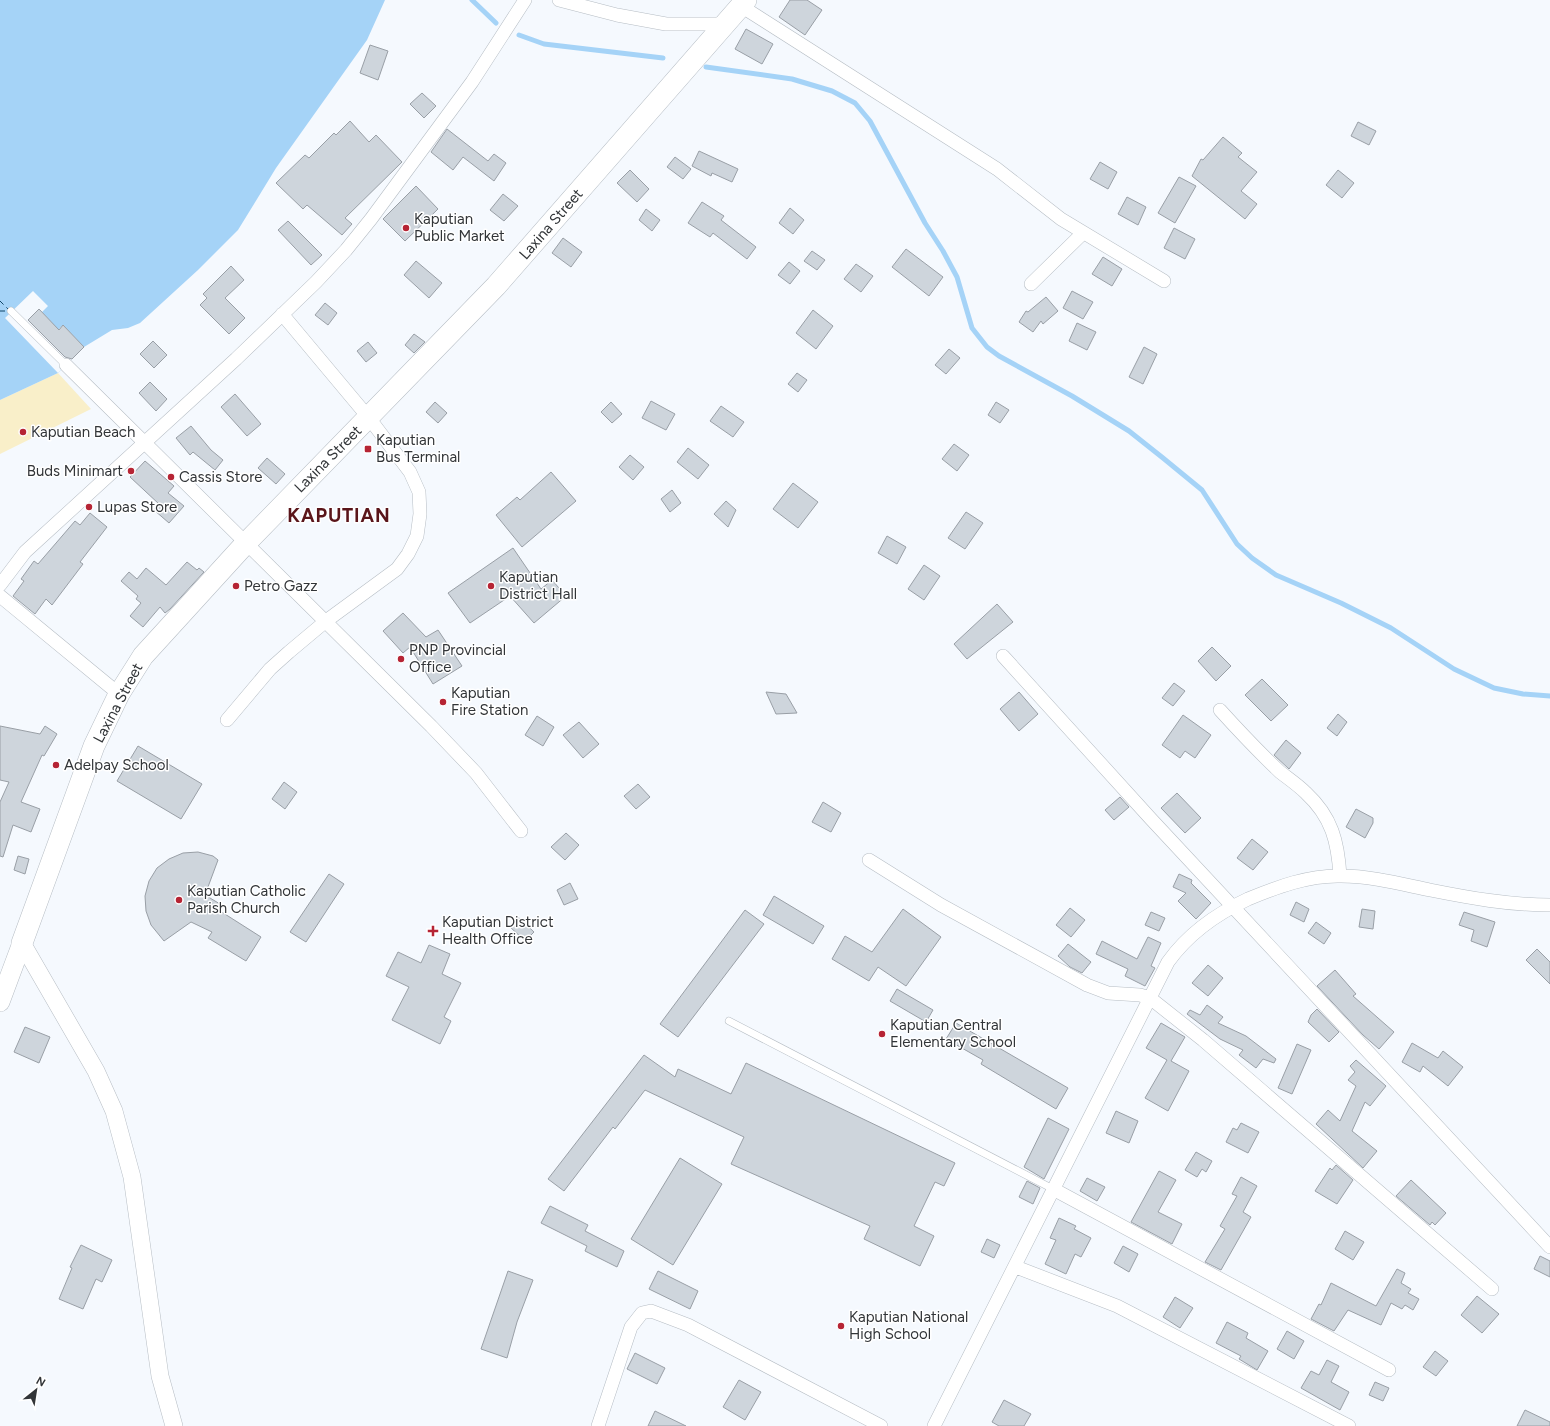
<svg xmlns="http://www.w3.org/2000/svg" width="1550" height="1426" viewBox="0 0 1550 1426" font-family="Figtree,sans-serif">
	<style>
		.sand { fill: #f9efc9 }
		.water { fill: #a5d3f7 }
		.pier { fill: #f5f9fe }
		.lines { fill: none; stroke-linecap: round; stroke-linejoin: round }
		.stream { stroke: #a5d3f7; stroke-width: 5 }
		.ferry { stroke: #114769; stroke-width: 1; stroke-dasharray: 5 4; stroke-linecap: butt }
		.building { fill: #ced5dc; stroke: #999fa6 }
		.service-casing { stroke: #b6bdc4; stroke-width: 8 }
		.minor-casing { stroke: #b6bdc4; stroke-width: 14 }
		.tertiary-casing { stroke: #b6bdc4; stroke-width: 18 }
		.secondary-casing { stroke: #b6bdc4; stroke-width: 20 }
		.primary-casing { stroke: #b6bdc4; stroke-width: 22 }
		.service { stroke: #fff; stroke-width: 7 }
		.minor { stroke: #fff; stroke-width: 13 }
		.tertiary { stroke: #fff; stroke-width: 17 }
		.secondary { stroke: #fff; stroke-width: 19 }
		.primary { stroke: #fff; stroke-width: 21 }
		.poi-dot { fill: #b62434; stroke: #fff; stroke-width: 1.5 }
		.labels { text-anchor: middle; stroke-width: 3; stroke-linejoin: round; paint-order: stroke }
		.poi-label { font-size: 15px; fill: #323538; stroke: #fff; text-anchor: start }
		.street-label { font-size: 15px; fill: #323538; stroke: #fff }
		.district-label { font-size: 19px; font-weight: bold; letter-spacing: 1px; fill: #5a151a; stroke: #fff }
	</style>
	<rect width="100%" height="100%" fill="#f5f9fe"/>
	<path class="sand" d="M58,373l33,36 -91,45v-54z"/>
	<path class="water" d="M0,0h385l-18,40 -91,128 -38,62 -40,40 -58,53 -12,5 -16,2 -28,17 -26,26 -58,27z"/>
	<path class="pier" d="M33,291l15,15 -6,6 16,18 5,-5 21,22 -26,26 -53,-55z"/>
	<g class="lines">
		<path class="stream" d="M472,0l24,23
			M519,35l25,9 119,14
			M706,67l86,12 40,12 23,12 15,18 55,102 18,28 14,26 15,51 15,19 12,9 73,40 57,35 34,27 39,32 35,54 15,14 24,17 65,28 50,25 63,41 40,19 29,6 27,2"/>
		<path class="ferry" d="M0,301l9,9
			M0,311h7"/>
	</g>
	<path class="building" d="M790,0h17l15,10 -17,25 -26,-18z
		M746,29l27,15 -11,20 -27,-15z
		M370,45l18,6 -10,29 -18,-7z
		M422,93l14,13 -12,12 -14,-14z
		M350,121l19,21 7,-7 26,27 -57,56 7,6 -10,11 -35,-30 -4,4 -27,-26 29,-28 4,3 25,-25 2,2z
		M1358,122l18,9 -7,14 -18,-9z
		M447,129l41,32 6,-7 12,9 -12,18 -31,-24 -10,13 -22,-18z
		M1223,137l19,16 -4,4 19,15 -16,19 16,13 -12,15 -53,-43 9,-17 2,1z
		M699,151l39,18 -6,13 -20,-9 -1,3 -19,-10z
		M675,157l16,12 -8,10 -16,-12z
		M1100,162l17,10 -9,17 -18,-10z
		M630,170l19,19 -12,13 -20,-19z
		M1338,170l16,13 -12,15 -16,-13z
		M1179,177l17,9 -21,37 -17,-10z
		M416,186l22,23 -33,32 -22,-22z
		M503,194l15,12 -14,15 -14,-11z
		M1127,197l19,10 -8,18 -20,-11z
		M702,202l22,14 -3,4 35,27 -9,12 -34,-26 -3,4 -22,-14z
		M790,208l14,12 -11,14 -14,-11z
		M646,209l14,11 -8,11 -13,-11z
		M288,221l34,34 -11,10 -33,-35z
		M1174,228l21,11 -10,20 -21,-11z
		M563,238l19,14 -11,15 -19,-14z
		M906,249l37,28 -14,19 -37,-29z
		M812,251l13,9 -8,10 -13,-9z
		M1103,257l19,12 -10,17 -20,-12z
		M416,261l26,22 -13,15 -25,-23z
		M789,262l11,9 -10,13 -12,-9z
		M856,264l17,12 -12,16 -17,-13z
		M231,266l13,14 -19,18 20,20 -16,16 -29,-29 7,-7 -4,-4z
		M1072,291l21,11 -10,17 -20,-11z
		M1046,297l12,14 -15,13 -2,-3 -8,11 -14,-10 7,-11 2,1z
		M325,303l12,10 -9,12 -13,-10z
		M39,309l20,21 4,-5 21,22 -12,12 -7,-2 -37,-37z
		M813,310l20,16 -17,23 -20,-16z
		M1077,323l19,9 -9,18 -18,-9z
		M414,334l11,8 -11,11 -9,-8z
		M153,341l14,14 -13,13 -14,-14z
		M368,342l9,11 -11,9 -9,-11z
		M1144,347l13,7 -14,30 -14,-7z
		M949,349l11,9 -14,16 -11,-9z
		M797,373l10,7 -9,12 -10,-8z
		M150,382l17,17 -11,12 -17,-18z
		M235,394l26,30 -14,12 -26,-29z
		M651,401l24,13 -9,16 -24,-12z
		M435,402l12,11 -9,10 -12,-11z
		M611,402l11,12 -10,9 -11,-11z
		M996,402l13,8 -9,13 -12,-8z
		M721,406l23,16 -11,15 -23,-16z
		M191,426l20,24 12,10 -8,10 -22,-18 -3,3 -14,-17z
		M954,444l15,11 -12,16 -15,-12z
		M688,448l21,17 -11,14 -21,-17z
		M630,455l14,12 -11,13 -14,-13z
		M267,458l18,16 -9,10 -18,-16z
		M145,461l29,25 -6,7 16,13 -15,17 -15,-13 5,-6 -29,-27z
		M551,472l25,29 -54,46 -26,-32 21,-18 3,3z
		M793,483l25,19 -20,26 -25,-19z
		M672,490l9,13 -11,9 -9,-13z
		M726,501l10,9 -8,17 -14,-13z
		M966,512l17,11 -18,26 -17,-11z
		M90,513l17,14 -27,35 3,2 -31,41 -6,-6 -11,15 -22,-18 11,-15 -3,-2 13,-18 4,3 37,-43 5,4z
		M887,536l19,11 -9,17 -19,-11z
		M513,548l28,41 11,-9 14,16 -32,27 -24,-27 -40,27 -22,-30z
		M187,562l10,8 2,-2 5,4 -34,37 -5,4 -5,-6 -17,20 -13,-11 11,-13 -5,-4 2,-3 -17,-15 8,-9 8,7 9,-11 20,17z
		M924,565l16,11 -16,24 -16,-11z
		M997,604l16,18 -46,37 -13,-15z
		M403,613l23,24 12,-7 24,36 -29,18 -23,-37 -7,6 -20,-22z
		M1212,647l19,19 -15,15 -18,-20z
		M1262,679l26,26 -17,16 -26,-26z
		M1174,683l11,8 -12,15 -11,-8z
		M766,692l20,2 11,19 -21,1z
		M1019,692l19,22 -19,17 -19,-22z
		M1338,714l9,8 -10,14 -10,-8z
		M1183,715l28,20 -16,23 -10,-7 -5,7 -18,-13z
		M537,716l17,11 -11,19 -18,-11z
		M579,722l20,22 -16,14 -20,-23z
		M0,726l40,8 5,-8 12,8 -13,22 -2,-1 -21,47 19,7 -9,23 -18,-7 -10,32 -3,-1v-54l9,-20 -9,-2z
		M1286,740l15,13 -12,16 -15,-14z
		M138,746l64,38 -21,35 -64,-38z
		M284,782l13,10 -12,17 -13,-10z
		M638,784l12,13 -14,12 -12,-13z
		M1177,793l24,25 -16,15 -24,-25z
		M1120,797l9,10 -15,13 -9,-10z
		M823,802l18,11 -10,19 -19,-10z
		M1356,809l17,9v5l-8,15 -19,-11z
		M566,833l13,12 -14,15 -14,-13z
		M1252,839l16,13 -15,18 -16,-12z
		M198,852l15,4 5,4 -13,35 15,9 -3,5 44,28 -15,24 -38,-23 4,-6 -21,-10 -27,19 -13,-16 -5,-14 -1,-15 4,-15 8,-13 12,-9 14,-6z
		M18,856l11,3 -4,15 -11,-4z
		M329,874l15,10 -38,58 -16,-10z
		M1179,874l13,6 -1,3 20,20 -15,16 -18,-18 8,-8 -13,-6z
		M570,883l8,16 -14,6 -7,-15z
		M774,896l50,30 -11,18 -50,-29z
		M1296,902l13,7 -5,13 -14,-7z
		M1070,908l15,12 -14,17 -15,-12z
		M903,909l38,28 -35,49 -28,-19 -9,14 -37,-22 13,-23 27,16z
		M1362,909l13,2 -2,18 -14,-2z
		M745,910l19,14 -86,113 -18,-13z
		M1151,912l14,6 -6,13 -14,-6z
		M1464,912l31,10 -8,25 -16,-6 3,-11 -15,-5z
		M518,917l16,15 -9,9 -16,-15z
		M1316,922l15,11 -7,11 -16,-11z
		M1148,937l13,6 -10,23 4,2 -10,18 -20,-10 3,-7 -32,-15 6,-13 35,18z
		M1068,944l23,18 -9,11 -12,-6 -12,-11z
		M429,945l21,9 -8,20 19,9 -17,34 7,4 -11,23 -48,-24 17,-33 -23,-11 12,-24 23,11z
		M1537,949l13,13v22l-24,-24z
		M1208,965l15,13 -15,18 -16,-13z
		M1335,970l21,24 -3,2 41,36 -15,17 -16,-14 -46,-49z
		M897,989l36,21 -7,12 -36,-21z
		M1207,1005l16,12 -5,6 28,13 30,23 -2,4 -11,-4 -7,9 -17,-13 4,-5 -23,-11 -33,-25 3,-4 10,5z
		M1317,1009l22,23 -10,10 -21,-20 3,-7z
		M956,1023l112,65 -12,21 -75,-45 2,-4 -37,-21z
		M1161,1023l24,14 -14,24 18,10 -21,40 -23,-13 22,-38 -21,-12z
		M25,1027l25,10 -11,26 -25,-11z
		M1412,1043l26,15 5,-7 20,16 -15,19 -25,-20 -3,6 -18,-10z
		M1297,1044l14,6 -19,44 -14,-6z
		M644,1055l31,22 3,-8 53,25 15,-31 209,100 -11,23 -9,-4 -21,44 20,10 -14,30 -56,-27 6,-13 -139,-62 13,-27 -99,-47 -30,39 -2,-2 -49,64 -16,-12z
		M1356,1060l30,26 -16,20 -5,-4 -13,29 25,20 -14,17 -47,-44 12,-14 12,11 16,-35 -8,-6 7,-8 -5,-6z
		M1116,1111l22,10 -9,22 -23,-10z
		M1048,1118l21,11 -25,50 -20,-12z
		M1241,1123l18,9 -11,21 -22,-11 7,-14 4,2z
		M1196,1152l16,9 -6,11 -4,-3 -5,8 -12,-7z
		M680,1158l42,26 -49,81 -42,-26z
		M1336,1165l17,15 -16,24 -22,-13 15,-23 2,2z
		M1159,1171l17,9 -18,32 24,12 -10,20 -41,-22z
		M1241,1177l16,9 -14,26 8,5 -30,53 -16,-8 20,-33 -5,-3 17,-30 -5,-2z
		M1087,1178l18,9 -8,14 -17,-10z
		M1411,1180l35,33 -11,12 -3,-3 -2,3 -34,-29z
		M1027,1181l13,7 -7,16 -14,-7z
		M550,1206l38,19 -3,6 39,20 -7,16 -32,-16 2,-5 -46,-23z
		M1059,1218l17,8 -2,3 17,9 -10,19 -6,-3 -9,20 -21,-10 11,-24 -6,-2z
		M1345,1231l19,11 -11,18 -18,-11z
		M987,1239l13,6 -6,13 -13,-6z
		M81,1245l31,15 -10,22 -6,-3 -13,30 -24,-10 13,-31 -2,-1z
		M1123,1246l15,8 -9,18 -15,-9z
		M1540,1256l10,5v16l-16,-8z
		M1397,1269l8,4 -4,10 10,6 -3,4 11,6 -6,11 -8,-5 -3,4 -11,-6 -10,22 -33,-15 -14,21 -23,-12 8,-15 2,1 10,-22 45,23z
		M508,1271l25,9 -16,42 -10,36 -26,-9z
		M658,1271l40,20 -8,18 -41,-20z
		M1477,1296l22,18 -17,19 -21,-18z
		M1175,1297l18,11 -13,20 -17,-11z
		M1227,1322l21,11 -2,5 22,13 -11,19 -18,-11 2,-3 -25,-13z
		M1287,1331l17,10 -10,18 -17,-10z
		M1435,1351l13,10 -12,15 -13,-9z
		M635,1353l30,15 -8,16 -30,-15z
		M1327,1360l12,6 -8,16 18,10 -9,18 -39,-22 10,-17 8,4z
		M739,1380l22,12 -16,28 -22,-13z
		M1375,1382l14,6 -6,13 -14,-6z
		M1004,1400l27,14 -7,12h-25l-7,-4z
		M1525,1410l25,12v4h-33z
		M655,1411l31,15h-38z"/>
	<g class="lines">
		<defs>
			<path id="service" d="M11,311l55,54
				M729,1021l326,169"/>
			<path id="minor" d="M559,0l58,15 49,9h59
				M741,6l256,163 64,50 103,62
				M1031,284l52,-51
				M66,365l365,361 45,47 45,58
				M0,585l25,-33 211,-193 80,-77 30,-32 25,-31 101,-137 53,-82
				M0,596l119,98
				M1003,656l148,163 399,428
				M1220,710c19,21 39,42 60,62 9,7 18,13 26,21 26,24 32,49 34,83
				M227,720l43,-51 19,-17 37,-31 71,-52 11,-15 9,-18 3,-22 -1,-22 -9,-20 -41,-54 -87,-104
				M869,860l72,45 146,80 21,8 32,2 10,3 53,42 289,249
				M1055,1190l334,180
				M1016,1267l101,39 232,120
				M598,1426l33,-99 11,-14 9,-2 37,14 193,101
				M934,1426l234,-464c20,-28 48,-48 80,-63 29,-12 61,-24 93,-23 30,0 60,8 89,14 40,8 79,15 120,15"/>
			<path id="tertiary" d="M22,943l74,128 18,40 18,66 28,199 14,50"/>
			<path id="secondary" d="M0,1002l22,-59"/>
			<path id="primary" d="M22,943l72,-197 25,-52 24,-38 103,-113 250,-257 250,-286"/>
		</defs>
		<use href="#service" class="service-casing"/>
		<use href="#minor" class="minor-casing"/>
		<use href="#tertiary" class="tertiary-casing"/>
		<use href="#secondary" class="secondary-casing"/>
		<use href="#primary" class="primary-casing"/>
		<use href="#service" class="service"/>
		<use href="#minor" class="minor"/>
		<use href="#tertiary" class="tertiary"/>
		<use href="#secondary" class="secondary"/>
		<use href="#primary" class="primary"/>
	</g>
	<g class="poi-dot">
		<circle cx="406" cy="228" r="4"/>
		<circle cx="23" cy="432" r="4"/>
		<rect x="364" y="445" width="8" height="8" rx="2"/>
		<circle cx="131" cy="471" r="4"/>
		<circle cx="171" cy="477" r="4"/>
		<circle cx="89" cy="507" r="4"/>
		<circle cx="236" cy="586" r="4"/>
		<circle cx="491" cy="586" r="4"/>
		<circle cx="401" cy="659" r="4"/>
		<circle cx="443" cy="702" r="4"/>
		<circle cx="56" cy="765" r="4"/>
		<circle cx="179" cy="900" r="4"/>
		<path d="M431 925h4v4h4v4h-4v4h-4v-4h-4v-4h4z"/>
		<circle cx="882" cy="1034" r="4"/>
		<circle cx="841" cy="1326" r="4"/>
	</g>
	<g class="labels">
		<g class="poi-label">
			<text x="414" y="224">Kaputian<tspan x="414" dy="17">Public Market</tspan></text>
			<text x="31" y="437">Kaputian Beach</text>
			<text x="376" y="445">Kaputian<tspan x="376" dy="17">Bus Terminal</tspan></text>
			<text x="123" y="476" text-anchor="end">Buds Minimart</text>
			<text x="179" y="482">Cassis Store</text>
			<text x="97" y="512">Lupas Store</text>
			<text x="499" y="582">Kaputian<tspan x="499" dy="17">District Hall</tspan></text>
			<text x="244" y="591">Petro Gazz</text>
			<text x="409" y="655">PNP Provincial<tspan x="409" dy="17">Office</tspan></text>
			<text x="451" y="698">Kaputian<tspan x="451" dy="17">Fire Station</tspan></text>
			<text x="64" y="770">Adelpay School</text>
			<text x="187" y="896">Kaputian Catholic<tspan x="187" dy="17">Parish Church</tspan></text>
			<text x="442" y="927">Kaputian District<tspan x="442" dy="17">Health Office</tspan></text>
			<text x="890" y="1030">Kaputian Central<tspan x="890" dy="17">Elementary School</tspan></text>
			<text x="849" y="1322">Kaputian National<tspan x="849" dy="17">High School</tspan></text>
		</g>
		<g class="street-label">
			<text transform="translate(551 224) rotate(-49)" y="5">Laxina Street</text>
			<text transform="translate(328 459) rotate(-45)" y="5">Laxina Street</text>
			<text transform="translate(118 703) rotate(-62)" y="5">Laxina Street</text>
		</g>
		<g class="district-label">
			<text x="339" y="522">KAPUTIAN</text>
		</g>
	</g>
	<g transform="translate(36 1390) rotate(30)" stroke="#ffffff" stroke-width="3" paint-order="stroke">
	<path d="M0-3L7 15L0 10L-7 15Z" fill="#323538"/>
	<text y="-6" font-size="11" font-weight="bold" text-anchor="middle" fill="#323538">N</text>
	</g>
</svg>
